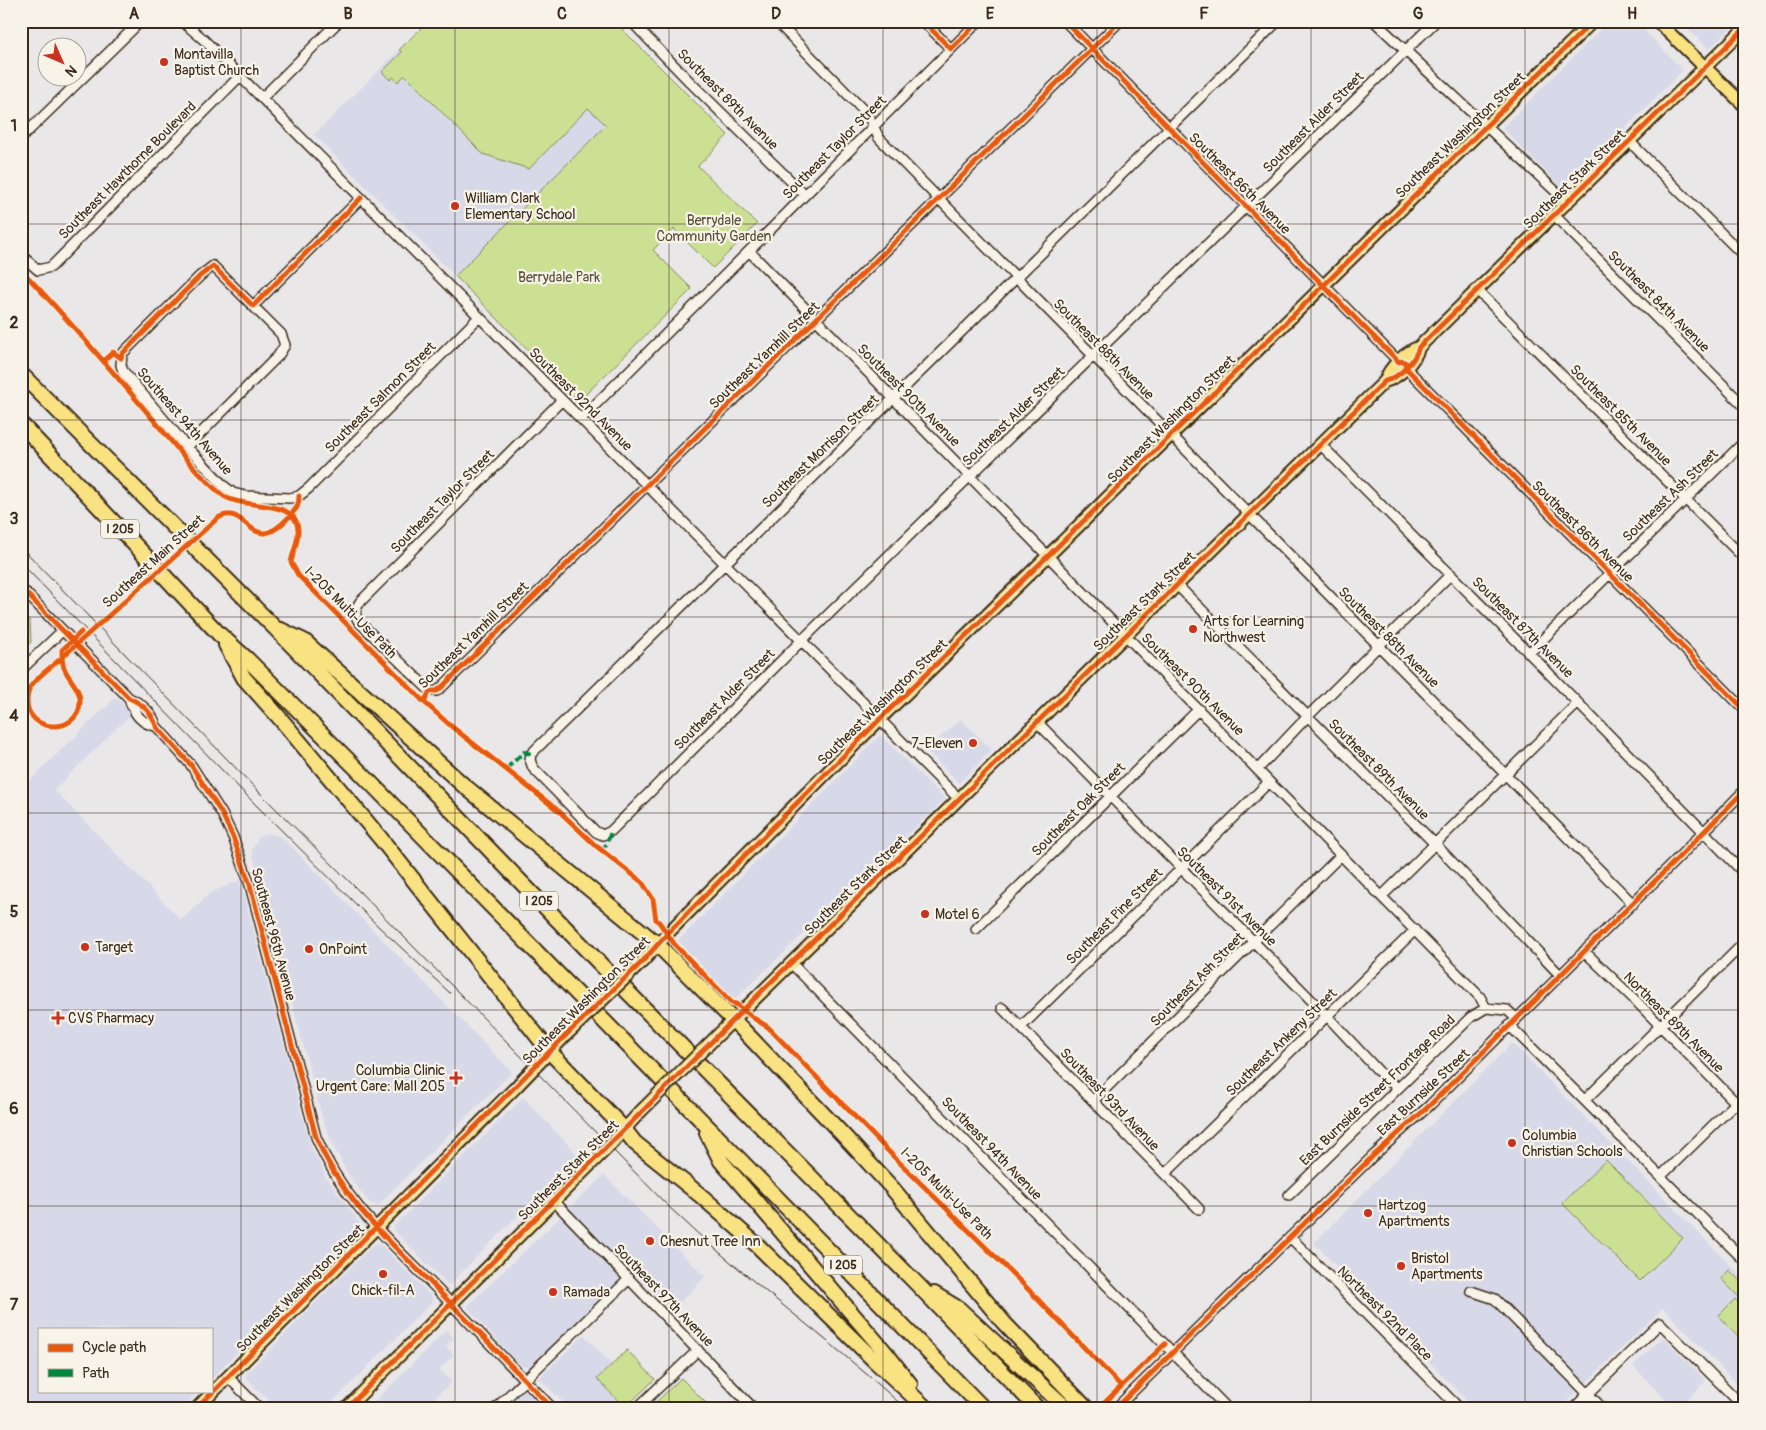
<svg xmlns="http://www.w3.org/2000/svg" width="1766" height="1430" viewBox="0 0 1766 1430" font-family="Pangolin,sans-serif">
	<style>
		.built { fill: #d8d9e8 }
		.green { fill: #cce094; stroke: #848559 }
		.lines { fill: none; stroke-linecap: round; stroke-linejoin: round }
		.minor-casing { stroke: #3b2a1e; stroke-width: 12 }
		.major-casing { stroke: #3b2a1e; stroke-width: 15 }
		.highway-casing { stroke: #3b2a1e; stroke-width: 18 }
		.minor { stroke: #f7f3e8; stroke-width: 9 }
		.major { stroke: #f8e281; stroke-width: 11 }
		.highway { stroke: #f8e281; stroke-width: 14 }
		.tram { stroke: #3b2a1e; stroke-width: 1 }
		.major-bridge-casing { stroke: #3b2a1e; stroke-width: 15; stroke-linecap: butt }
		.major-bridge { stroke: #f8e281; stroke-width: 11 }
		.quiet { stroke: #00873e; stroke-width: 4; stroke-dasharray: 8 4; stroke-linecap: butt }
		.cycleway-casing { stroke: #f7f3e8; stroke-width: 8 }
		.cycleway { stroke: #e8590c; stroke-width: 5 }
		.grid { fill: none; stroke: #3b2a1e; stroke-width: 1; stroke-opacity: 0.55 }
		.poi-dot { fill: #c8321e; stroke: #f7f3e8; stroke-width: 2 }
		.labels { text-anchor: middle; stroke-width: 4.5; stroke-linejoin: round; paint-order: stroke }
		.shield { fill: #f7f3e8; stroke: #73665b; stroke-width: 1 }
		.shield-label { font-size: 12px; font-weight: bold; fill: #3b2a1e }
		.poi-label { font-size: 14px; fill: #3b2a1e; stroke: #f7f3e8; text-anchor: start }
		.street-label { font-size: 14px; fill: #3b2a1e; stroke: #f7f3e8 }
		.park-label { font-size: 14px; fill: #584e36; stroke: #f7f3e8 }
		.neatline { fill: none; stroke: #3b2a1e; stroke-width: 2 }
		.grid-label { font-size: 16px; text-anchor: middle; font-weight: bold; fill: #3b2a1e }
	</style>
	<rect width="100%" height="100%" fill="#e9e7e8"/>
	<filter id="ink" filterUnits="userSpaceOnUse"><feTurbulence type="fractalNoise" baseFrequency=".02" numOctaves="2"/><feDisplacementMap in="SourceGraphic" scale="10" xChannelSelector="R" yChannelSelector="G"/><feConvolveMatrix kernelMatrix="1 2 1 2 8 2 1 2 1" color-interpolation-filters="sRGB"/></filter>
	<g filter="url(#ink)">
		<path class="built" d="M428,21h186l48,48 -207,207 -141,-141z
			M1609,21h26l48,49 -119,120 -62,-62z
			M1679,21h58l-28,28z
			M116,697l16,16 -78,77 127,130 29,-27 30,-13 70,264 16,33 35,48 -3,6 -147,148v-50h-172v62h160l-18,18h-160v-620z
			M961,719l31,31 -33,33 -33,-33z
			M880,735l65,64 -211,201 -56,-59z
			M265,834h7l10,3 230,235 -135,134 -7,-3 -17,-20 -20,-37 -10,-26 -71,-269 6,-13z
			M1512,1043l233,237v112l-82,-84 -104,101h-84l-161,-166z
			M523,1097l55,58 -128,129h-3l-53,-53 -1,-4z
			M604,1175l101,102 -34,34 -40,-42 -88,86 -14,11h-9l-52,-58v-3z
			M377,1243l4,2 52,53 -1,4 -106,107h-50l-30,-32 1,-4 71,-73 55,-55z
			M446,1330l8,8 -8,8 8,9 -15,14 13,13 -29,27h-56z
			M584,1335l28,30 -15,14 28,30h-55l-31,-31z
			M1663,1337l43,44 -29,28h-2l-42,-43z
			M525,1389l18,20h-40z"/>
		<path class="green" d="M428,21h186l114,114 -30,31 59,58 -44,44 -39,-39 -21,21 39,39 -113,112 -124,-125 151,-151 -18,-17 -59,61 -46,-15 -78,-79 -7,7 -5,-5 -3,3 -8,-8 20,-20 -3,-2z
			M21,611l9,10 1,21 -10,9z
			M1606,1160l77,78 -43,43 -78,-78z
			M1729,1270l16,16v5l-6,6 -18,-18z
			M1735,1299l10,10v35l-27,-28z
			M627,1350l28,29 -30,29 -28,-29z
			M681,1378l31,31h-63z"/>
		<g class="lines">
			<defs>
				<path id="minor" d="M182,21l21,18 756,760
					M631,21l59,61 115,113
					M776,21l92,94 11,23 754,766
					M923,21l28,28
					M1065,21l334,341
					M1278,21l-747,733 -1,6 3,8 63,64 7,3 8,-4 181,-181 644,-629
					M1374,21l193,181
					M262,98l77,-77
					M21,138l120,-117
					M1629,141l116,116
					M1554,215l191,192
					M749,251l731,746 6,11
					M21,255l17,15 13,-3 189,-191
					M1477,290l268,269
					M253,306l108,-108
					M1405,367l340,343
					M562,400l-202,202c-5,7 -6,13 -1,20l71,69h7l6,-5 204,-201 473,-464
					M581,419l398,-398
					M1320,444l209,209 216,221
					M187,447l91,-91 7,-11 -4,-11 -68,-68 -13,10 -78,78 -1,11 2,6 64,76 37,39 9,7 12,3 45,2 9,-2 10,-8 170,-171
					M1177,585l258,259 125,131
					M21,588l108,110c12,5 24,15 27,28l35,39 31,49 11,23 17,48 66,252c25,61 71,102 117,148 40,41 80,83 120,124
					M1529,653l216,-212
					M21,670l41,-39
					M129,698c4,14 12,26 27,28
					M1037,722l290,294 56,60 15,12
					M1258,769l49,-52 144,-143
					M1382,896l196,-193
					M976,929l223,-220
					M1584,951l52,50 109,111
					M791,963l437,446
					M1002,1008l197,201
					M1486,1008l21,2 9,8
					M1509,1025l236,236
					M1021,1027l248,-245
					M1585,1100l160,-158
					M1093,1101l248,-246
					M1165,1174l250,-244
					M1661,1176l84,-82
					M1289,1195l182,-178 15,-9
					M554,1201l200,208
					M1290,1237l170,172
					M1471,1291l24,8 108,110
					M228,1377l32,32
					M495,1409l134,-130
					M636,1409l62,-59
					M1115,1409l258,-253 57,-51 247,-246 68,-69
					M1573,1409l87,-86 85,85"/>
				<path id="major" d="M1657,21l88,85
					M1385,381c4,-14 21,-29 34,-34
					M642,962l26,-29 220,-222 167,-162 538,-528
					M719,1034l666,-653c14,-3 30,-20 34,-34l326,-319
					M539,1063l27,-28
					M611,1144l29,-32
					M196,1409l320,-322
					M346,1409l248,-248"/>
				<path id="highway" d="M21,374l253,253 333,344 310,313 121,125
					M21,424l198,210 29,26 113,113 623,636
					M281,630l23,11 158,143 196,161 84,84 102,107 48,52 112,135 83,86
					M226,645l18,33 34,38 103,123 169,213 74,77 11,14 65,52 57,50 118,116 52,48
					M707,1133l14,28 164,191 25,32
					M934,1294l25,15 108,100"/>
			</defs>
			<use href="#minor" class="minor-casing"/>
			<use href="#major" class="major-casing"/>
			<use href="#highway" class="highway-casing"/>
			<use href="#minor" class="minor"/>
			<use href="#major" class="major"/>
			<use href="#highway" class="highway"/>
			<path class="tram" d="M21,547l241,248 89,88 317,323c75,72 161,132 238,203
				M21,563l233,240 125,124 71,66"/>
			<defs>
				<path id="major-bridge" d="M566,1035l76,-73
					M516,1087l23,-24
					M640,1112l79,-78
					M594,1161l17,-17"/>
			</defs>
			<use href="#major-bridge" class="major-bridge-casing"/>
			<use href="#major-bridge" class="major-bridge"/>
			<path class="quiet" d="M506,769l18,-17 7,2
				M601,850l6,-6 4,-13"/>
			<defs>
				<path id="cycleway" d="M923,21l28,28 28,-28
					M1065,21l297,304 37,37 4,-1 3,2 -1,4 340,343
					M21,270c46,47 88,98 131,148 22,26 43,54 69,76 19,17 75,3 77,35 1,11 -5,23 -7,33l7,13 126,127 27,24 109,86 35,33 47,37 11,17 3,21 3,2 16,23 57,58 4,1 19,15 13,8 128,132 129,127 96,100
					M103,361l10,-9 8,6 1,-4 78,-78 13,-10 40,40 108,-108
					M21,588l108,110c12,5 24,15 27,28l35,39 31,49 11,23 17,48 66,252c25,61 71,102 117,148 40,41 80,83 120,124
					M81,632l-19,18c0,8 0,15 4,22 6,11 15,18 14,31 -2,32 -53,30 -53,-2 0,-5 1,-11 4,-15 7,-10 19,-18 28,-26l159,-142c29,-17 32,40 69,1 8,-10 12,-10 12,-23
					M424,702l6,-11h7l6,-5 204,-201 473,-464
					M196,1409l370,-374 76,-73 26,-29 220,-222 167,-162 538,-528
					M346,1409l422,-424 150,-146 467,-458c14,-3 30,-20 34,-34l326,-319
					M1098,1409l67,-65
					M1115,1409l258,-253 57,-51 247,-246 68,-69"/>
			</defs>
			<use href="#cycleway" class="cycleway-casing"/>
			<use href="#cycleway" class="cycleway"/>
		</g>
	</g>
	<path class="grid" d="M241,21v1388M455,21v1388M669,21v1388M883,21v1388M1097,21v1388M1311,21v1388M1525,21v1388M21,224h1724M21,420h1724M21,617h1724M21,813h1724M21,1010h1724M21,1206h1724"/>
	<g class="poi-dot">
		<circle cx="164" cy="62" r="5"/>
		<circle cx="455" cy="206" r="5"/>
		<circle cx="1193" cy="629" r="5"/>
		<circle cx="973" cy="743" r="5"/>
		<circle cx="925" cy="914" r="5"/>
		<circle cx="85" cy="947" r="5"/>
		<circle cx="309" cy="949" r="5"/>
		<path d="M55.5 1010.5h5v5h5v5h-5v5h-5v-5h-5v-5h5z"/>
		<path d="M453.5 1070.5h5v5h5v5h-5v5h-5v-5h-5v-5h5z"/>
		<circle cx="1512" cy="1143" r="5"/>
		<circle cx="1368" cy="1213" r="5"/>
		<circle cx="650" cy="1241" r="5"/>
		<circle cx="1401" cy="1266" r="5"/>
		<circle cx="383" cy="1274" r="5"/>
		<circle cx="553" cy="1292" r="5"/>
	</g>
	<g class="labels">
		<g class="shield">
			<rect x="101" y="519.5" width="38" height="19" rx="4"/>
			<rect x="520" y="891.5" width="38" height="19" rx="4"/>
			<rect x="824" y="1255.5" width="38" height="19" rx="4"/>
		</g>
		<g class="shield-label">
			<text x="120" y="533">I 205</text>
			<text x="539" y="905">I 205</text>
			<text x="843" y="1269">I 205</text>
		</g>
		<g class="poi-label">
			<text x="174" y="59">Montavilla<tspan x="174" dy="16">Baptist Church</tspan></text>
			<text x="465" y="203">William Clark<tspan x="465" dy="16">Elementary School</tspan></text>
			<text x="1203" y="626">Arts for Learning<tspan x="1203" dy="16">Northwest</tspan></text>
			<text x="963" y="748" text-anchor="end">7-Eleven</text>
			<text x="935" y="919">Motel 6</text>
			<text x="95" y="952">Target</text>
			<text x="319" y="954">OnPoint</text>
			<text x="68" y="1023">CVS Pharmacy</text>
			<text x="445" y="1075" text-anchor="end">Columbia Clinic<tspan x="445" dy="16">Urgent Care: Mall 205</tspan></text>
			<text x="1522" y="1140">Columbia<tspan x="1522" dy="16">Christian Schools</tspan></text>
			<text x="1378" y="1210">Hartzog<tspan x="1378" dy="16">Apartments</tspan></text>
			<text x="660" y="1246">Chesnut Tree Inn</text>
			<text x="1411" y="1263">Bristol<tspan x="1411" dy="16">Apartments</tspan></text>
			<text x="383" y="1295" text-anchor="middle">Chick-fil-A</text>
			<text x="563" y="1297">Ramada</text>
		</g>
		<g class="street-label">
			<text transform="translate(728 99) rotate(45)" y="5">Southeast 89th Avenue</text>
			<text transform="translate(1313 122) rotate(-45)" y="5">Southeast Alder Street</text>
			<text transform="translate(1460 135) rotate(-44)" y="5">Southeast Washington Street</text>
			<text transform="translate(834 147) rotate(-45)" y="5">Southeast Taylor Street</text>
			<text transform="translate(127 170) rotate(-45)" y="5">Southeast Hawthorne Boulevard</text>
			<text transform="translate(1574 179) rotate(-44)" y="5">Southeast Stark Street</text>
			<text transform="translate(1240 183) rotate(45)" y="5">Southeast 86th Avenue</text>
			<text transform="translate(1659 301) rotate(45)" y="5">Southeast 84th Avenue</text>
			<text transform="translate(1104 349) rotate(45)" y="5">Southeast 88th Avenue</text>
			<text transform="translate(764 355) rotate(-44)" y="5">Southeast Yamhill Street</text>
			<text transform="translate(909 395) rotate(45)" y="5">Southeast 90th Avenue</text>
			<text transform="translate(380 397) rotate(-45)" y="5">Southeast Salmon Street</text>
			<text transform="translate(581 399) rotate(45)" y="5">Southeast 92nd Avenue</text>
			<text transform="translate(1621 415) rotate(45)" y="5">Southeast 85th Avenue</text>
			<text transform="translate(1013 416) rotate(-44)" y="5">Southeast Alder Street</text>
			<text transform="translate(1171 419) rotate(-45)" y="5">Southeast Washington Street</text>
			<text transform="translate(185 421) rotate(49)" y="5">Southeast 94th Avenue</text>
			<text transform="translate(820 451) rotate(-44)" y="5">Southeast Morrison Street</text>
			<text transform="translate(1670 495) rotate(-44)" y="5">Southeast Ash Street</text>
			<text transform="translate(442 501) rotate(-45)" y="5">Southeast Taylor Street</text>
			<text transform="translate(1583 531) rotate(45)" y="5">Southeast 86th Avenue</text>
			<text transform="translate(153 561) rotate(-42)" y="5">Southeast Main Street</text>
			<text transform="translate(1144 601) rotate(-44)" y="5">Southeast Stark Street</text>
			<text transform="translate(351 612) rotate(45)" y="5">I-205 Multi-Use Path</text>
			<text transform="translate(1523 627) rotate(45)" y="5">Southeast 87th Avenue</text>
			<text transform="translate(473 635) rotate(-44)" y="5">Southeast Yamhill Street</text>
			<text transform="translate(1389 637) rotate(45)" y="5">Southeast 88th Avenue</text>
			<text transform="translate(1193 684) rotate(45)" y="5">Southeast 90th Avenue</text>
			<text transform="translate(724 699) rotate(-45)" y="5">Southeast Alder Street</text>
			<text transform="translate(882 702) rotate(-44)" y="5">Southeast Washington Street</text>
			<text transform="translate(1379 769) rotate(45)" y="5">Southeast 89th Avenue</text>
			<text transform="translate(1078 809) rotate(-45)" y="5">Southeast Oak Street</text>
			<text transform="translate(855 885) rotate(-44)" y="5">Southeast Stark Street</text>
			<text transform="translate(1227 896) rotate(45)" y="5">Southeast 91st Avenue</text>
			<text transform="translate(1114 916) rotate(-45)" y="5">Southeast Pine Street</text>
			<text transform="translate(274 934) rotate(75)" y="5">Southeast 96th Avenue</text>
			<text transform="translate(1197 979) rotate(-45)" y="5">Southeast Ash Street</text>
			<text transform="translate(586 1000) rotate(-45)" y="5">Southeast Washington Street</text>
			<text transform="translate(1674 1022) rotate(45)" y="5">Northeast 89th Avenue</text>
			<text transform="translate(1281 1042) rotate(-44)" y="5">Southeast Ankeny Street</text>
			<text transform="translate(1377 1090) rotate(-44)" y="5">East Burnside Street Frontage Road</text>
			<text transform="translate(1423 1092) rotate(-43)" y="5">East Burnside Street</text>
			<text transform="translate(1110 1099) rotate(46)" y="5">Southeast 93rd Avenue</text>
			<text transform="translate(992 1148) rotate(46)" y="5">Southeast 94th Avenue</text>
			<text transform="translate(568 1170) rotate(-45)" y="5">Southeast Stark Street</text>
			<text transform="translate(947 1193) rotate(45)" y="5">I-205 Multi-Use Path</text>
			<text transform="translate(300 1288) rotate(-45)" y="5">Southeast Washington Street</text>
			<text transform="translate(664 1295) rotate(46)" y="5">Southeast 97th Avenue</text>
			<text transform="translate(1385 1313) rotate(45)" y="5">Northeast 92nd Place</text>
		</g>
		<g class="park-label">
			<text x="714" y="225">Berrydale<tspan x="714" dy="16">Community Garden</tspan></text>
			<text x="559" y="282">Berrydale Park</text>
		</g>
	</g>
	<rect width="1766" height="1430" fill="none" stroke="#f7f3e8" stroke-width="55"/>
	<rect x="38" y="1328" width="175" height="65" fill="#f7f3e8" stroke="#aca397"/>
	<rect x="48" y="1344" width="25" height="8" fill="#e8590c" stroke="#aca397"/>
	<text x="82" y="1352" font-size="15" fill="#3b2a1e">Cycle path</text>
	<rect x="48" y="1369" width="25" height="8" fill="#00873e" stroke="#aca397"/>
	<text x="82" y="1378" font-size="15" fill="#3b2a1e">Path</text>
	<g transform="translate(62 62) rotate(135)"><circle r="24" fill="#f7f3e8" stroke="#aca397"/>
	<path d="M0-4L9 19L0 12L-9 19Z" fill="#c8321e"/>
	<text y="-8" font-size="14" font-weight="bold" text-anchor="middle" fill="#3b2a1e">N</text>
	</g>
	<rect x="28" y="28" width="1710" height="1374" class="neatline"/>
	<g class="grid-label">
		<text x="134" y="19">A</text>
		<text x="348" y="19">B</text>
		<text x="562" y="19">C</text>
		<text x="776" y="19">D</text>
		<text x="990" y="19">E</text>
		<text x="1204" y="19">F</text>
		<text x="1418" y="19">G</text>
		<text x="1632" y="19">H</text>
		<text x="14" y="131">1</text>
		<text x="14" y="328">2</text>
		<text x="14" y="524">3</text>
		<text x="14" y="721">4</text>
		<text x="14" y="917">5</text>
		<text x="14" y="1114">6</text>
		<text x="14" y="1310">7</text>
	</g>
</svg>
